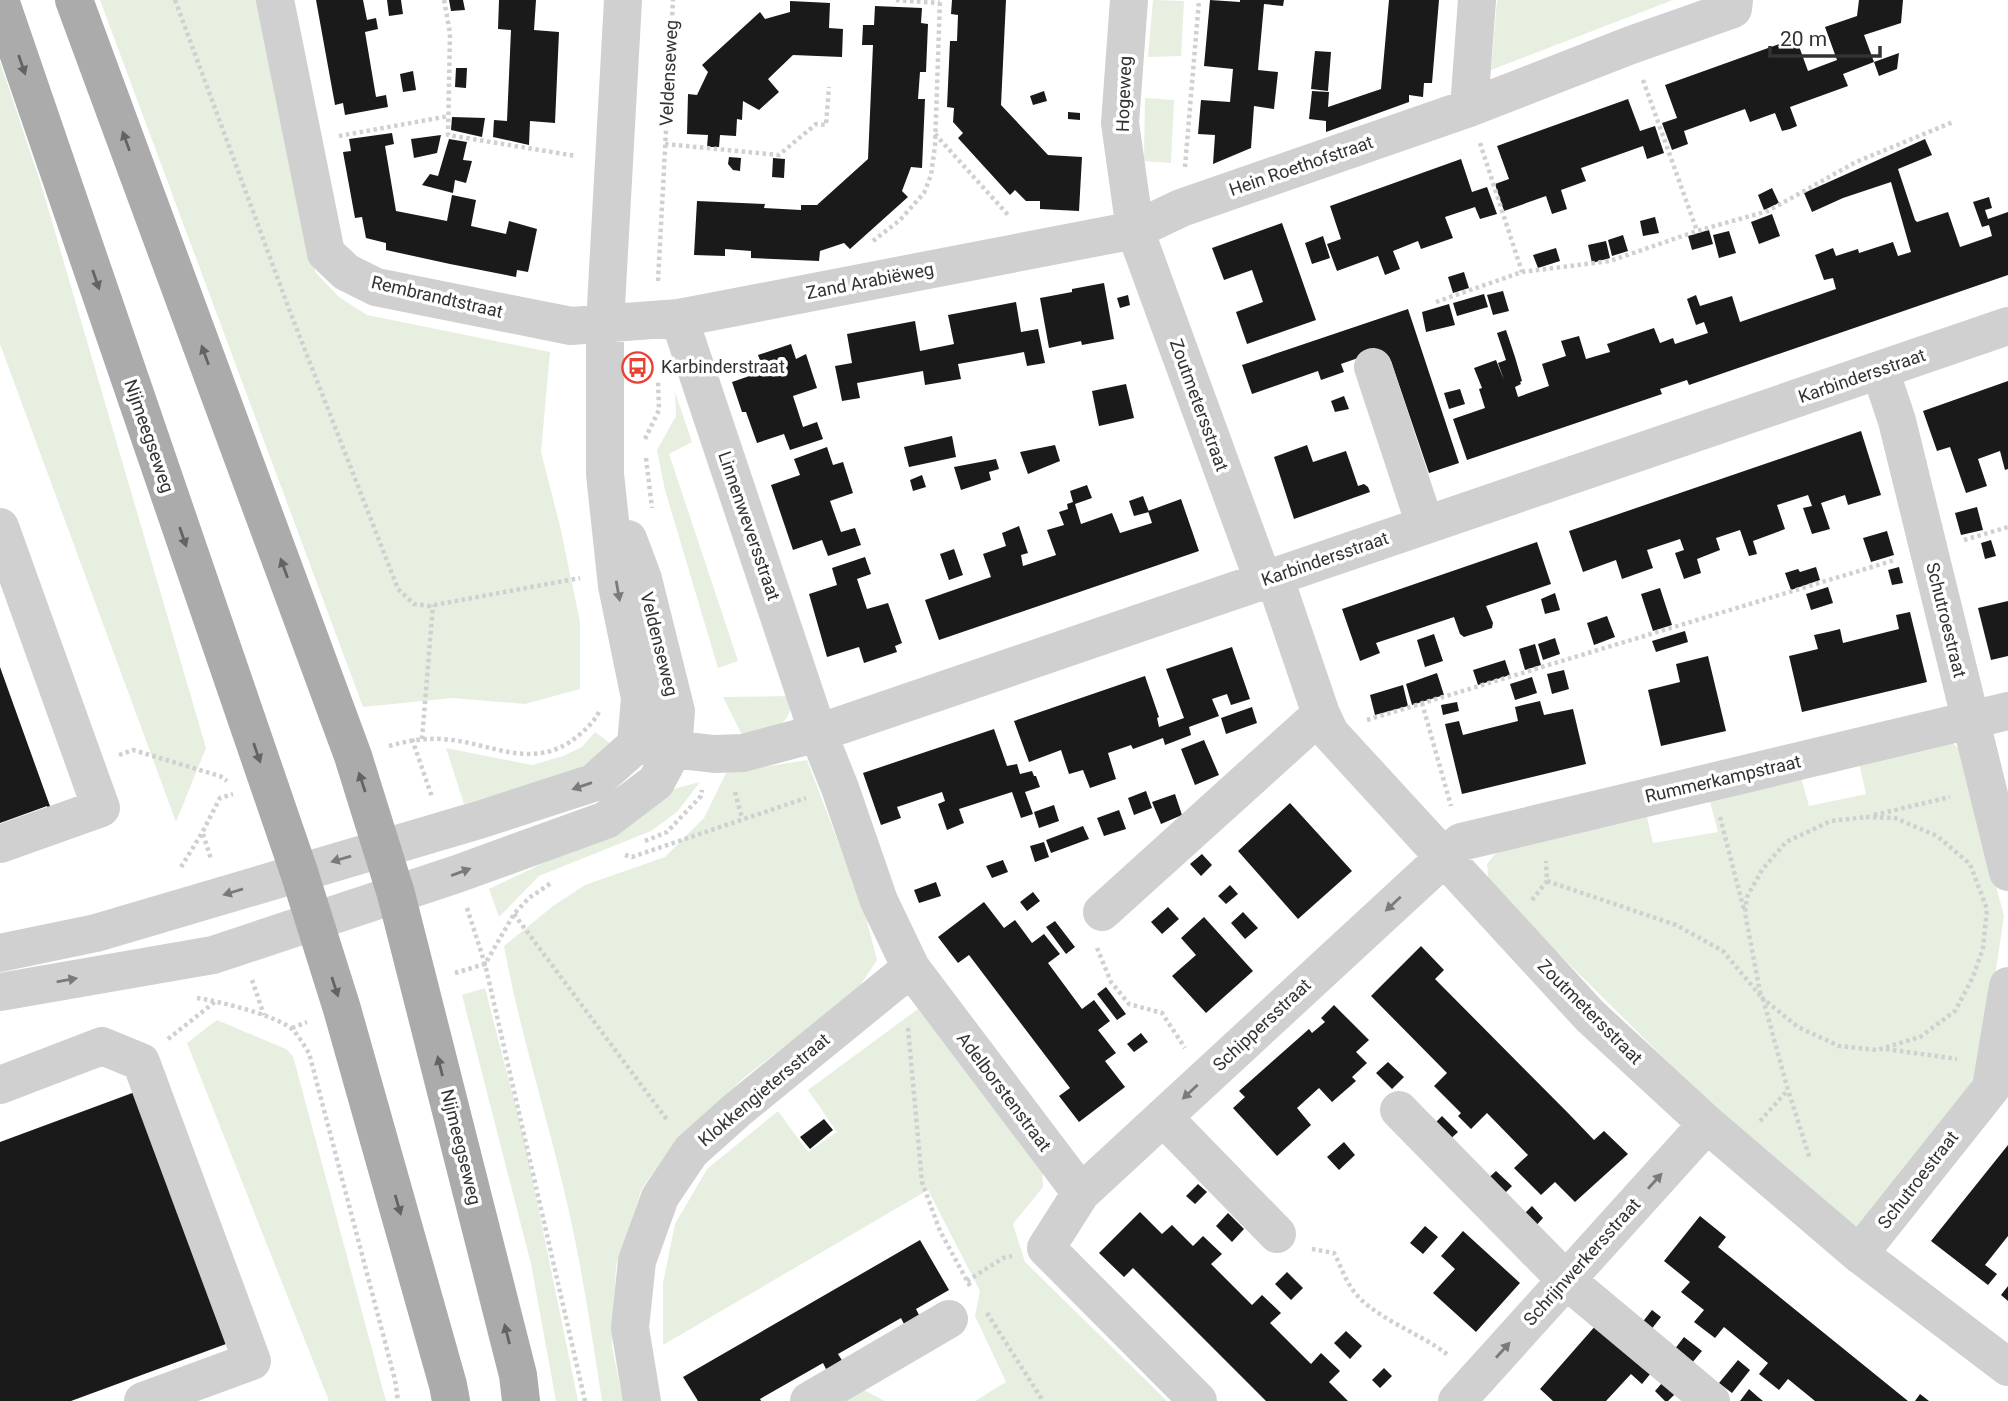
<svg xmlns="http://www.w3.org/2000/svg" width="2008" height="1401" viewBox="0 0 2008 1401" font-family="Roboto,sans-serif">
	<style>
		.green { fill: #e7efe1 }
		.building { fill: #1a1a1a }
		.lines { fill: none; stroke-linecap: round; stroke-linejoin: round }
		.path { stroke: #d0d0d0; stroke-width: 4.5; stroke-dasharray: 3.5 3.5; stroke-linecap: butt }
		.minor { stroke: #d0d0d0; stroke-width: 38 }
		.major { stroke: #ababab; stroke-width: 38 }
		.oneway { fill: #636363 }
		.oneway2 { fill: #7a7a7a }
		.labels { text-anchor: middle; stroke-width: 7; stroke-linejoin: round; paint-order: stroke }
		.street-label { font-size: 18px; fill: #333; stroke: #fff }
		.poi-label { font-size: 18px; fill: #333; stroke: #fff; text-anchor: start }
	</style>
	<rect width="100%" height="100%" fill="#fff"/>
	<path class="green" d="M100,0h160l46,244 10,29 23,24 28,18 183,37 -9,100 19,74 20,96v67l-55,15 -73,-6 -89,9z
		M1153,0l31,1 -3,55 -33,1z
		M1497,0h176l-182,70z
		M0,62l41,122 165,564 -30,74 -176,-478z
		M1145,98l29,2 -3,63 -27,-2z
		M675,392l17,50 -23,12 69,207 -20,7 -53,-178 -8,-40 19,-34z
		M790,696c5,32 -23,36 -47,41l-20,-40z
		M595,732l16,12 -32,25 -44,17 -71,18 -18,-56 86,17 31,-9 19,-9z
		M1951,741l9,9 44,166 -25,167 -124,152 -187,-173 -179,-177 -2,-21 14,-17 145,-34 7,30 65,-11 -9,-34 92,-21 8,29 57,-12 -7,-31z
		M807,760l57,150 13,50 -22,33 -109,83 -71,66 -33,46 -26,78 -4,80 11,55h-21c-11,-71 -21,-141 -38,-211 -19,-81 -45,-162 -60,-244l49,-40 32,-21 80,-28 39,-39 22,-45z
		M700,782l-23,30 -26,19 -112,45 -40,41 -10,-28 90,-43 84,-54z
		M485,988l39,150 54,263h-22l-25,-137 -69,-269z
		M922,1006l120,160 1,21 -30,37 12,38 142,139h-192l31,-19 -31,-66 5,-25 -52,-101 -265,155v-62l12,-59 32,-55 71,-58 30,41 29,-20 -29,-42z
		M217,1020l69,29 7,7 93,345h-57l-142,-358z
		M862,1389l23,12h-44z"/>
	<path class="building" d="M316,0h47l4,20 9,-2 2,11 -13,3 11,65 10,-2 2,12 -43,8 -2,-12 -8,2z
		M387,0h14l2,14 -14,2z
		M449,0h14l2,10 -14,1z
		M499,0h37l-2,30 25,2 -4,91 -25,-2 -1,24 -36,-8 1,-17 13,1 4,-91 -13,-1z
		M952,0h54l-5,105 47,50 34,2 -3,54 -39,-2v-8h-14l-11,-11 -5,5 -52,-57 5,-5 -10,-11 1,-14 -7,-1 3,-66h7l1,-26 -7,-1z
		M1210,0l30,2v-2h44l-1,6 -19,-2 -6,66 20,2 -4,37 -20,-3 -3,42 -38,16 2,-29 -17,-1 3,-34 29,2 3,-33 -29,-3z
		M1389,0h50l-7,83h-8l-1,14 -14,-2v7l-83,30v-11l-17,-2 3,-28 17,1 -1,15 53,-18z
		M1859,0h44l-2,23 -37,12 10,27 25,-9 -2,16 -18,7 -5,-14 -31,12 5,12 -58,21 7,19 -7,3 -8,2 -7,-18 -25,9 -5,-13 -61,22 4,13 -16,6 -10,-27 15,-5 -12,-33 131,-47 12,33 29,-11 -12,-33 32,-11z
		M790,1l40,2 -1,25 14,1 -1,28 -49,-2 -25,24 11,13 -20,18 -16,-9 -1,19 -5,-1 -1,17 -16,-1 -1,12h-12l1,-12 -21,-1 1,-40 9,1 11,-23 -6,-7 58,-53 5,7 25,-7z
		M875,6l47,2 -1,15 7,1 -2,48h-6l-2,27h7l-3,69 -11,-1 -9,24 6,6 -58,52 -6,-6 -24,8 -1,10 -68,-3v-7l-26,-2v7l-31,-1 3,-54 68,3 -1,4 37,2v-5h16l51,-46 5,-114h-11l1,-20h11z
		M1315,51l16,1 -3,39 -17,-2z
		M456,68h11l-1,20 -11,-1z
		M413,71l3,19 -13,2 -3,-18z
		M1044,91l3,10 -14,4 -3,-9z
		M1628,99l12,32 15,-5 9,27 -17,6 -4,-13 -62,22 5,13 -25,9 6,19 -15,5 -6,-18 -42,15 -9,-27 14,-5 -12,-33z
		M1068,112l12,1v7l-12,-1z
		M452,117l33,1 -3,19 -31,-7z
		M392,133l2,11 -9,2 11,65 51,10 5,-26 24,5 -5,26 35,8 3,-13 28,8 -9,43 -11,-2 -1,7 -66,-13 -64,-14v-7l-20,-5 -4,-21 -7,1 -12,-66 8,-1 -2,-12z
		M441,135l-4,18 -23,5 -3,-19z
		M449,139l18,3 -4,18 9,1 -6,22 -11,-3 -2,13 -31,-8 8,-11 8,2z
		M1925,139l7,16 -34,14 17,51 2,2 31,-10 12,35 32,-11 -3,-11 -7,2 -9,-25 16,-5 3,11 -7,2 3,9 20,-7v63l-319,110 -2,-5 -27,9 2,5 -195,66 -14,-41 32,-11 -6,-19 3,-1 -8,-20 22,-8 8,20 -6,-17 8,-3 -9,-27 9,-3 9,27 7,24 -2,1 1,2 -6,3 3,10 31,-11 -7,-22 24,-8 -5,-15 18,-5 7,23 24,-7 -3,-8 47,-16 6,15 13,-5 2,6 33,-11 -4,-11 -8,3 -9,-26 9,-4 4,11 32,-10 8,26 96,-33 -3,-11 -9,2 -9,-25 18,-7 3,8 22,-7 1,4 34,-11 5,14 13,-4 -20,-70 -48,16 -31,14 -8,-19z
		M729,157l12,1 -1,13 -7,-1 -5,-6z
		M773,158l12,1 -1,19 -12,-1z
		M1461,159l11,33 15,-5 10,27 -17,5 -5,-12 -30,10 8,21 -32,11 -3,-8 -25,10 7,18 -15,6 -7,-19 -41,15 -10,-27 14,-5 -11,-33z
		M1772,188l7,15 -15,7 -6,-15z
		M1772,214l8,22 -21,8 -8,-22z
		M1655,217l4,16 -16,3 -3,-15z
		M1282,223l34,97 -69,24 -11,-32 27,-10 -11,-32 -28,10 -12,-32z
		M1709,230l4,14 -21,6 -4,-14z
		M1729,231l7,22 -17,5 -6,-23z
		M1623,235l5,16 -16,5 -4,-16z
		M1323,236l7,22 -18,6 -7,-21z
		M1606,241l4,17 -18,5 -4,-18z
		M1556,248l4,13 -22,7 -5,-13z
		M1464,272l5,16 -16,5 -5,-16z
		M1104,283l10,56 -32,6 -1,-4 -32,7 -9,-50 32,-6v-3z
		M1503,291l6,20 -16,4 -6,-20z
		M1484,294l4,13 -31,9 -4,-13z
		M1128,295l2,10 -10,3 -3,-10z
		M1016,302l5,30 17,-3 7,34 -18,3 -3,-14 -32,6 -34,6 3,15 -36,6 -2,-14 -66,12 3,15 -18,3 -7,-35 17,-3 -5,-29 68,-13 5,30 34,-7 -6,-29z
		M1449,304l6,21 -29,7 -4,-20z
		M1408,309l51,154 -30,10 -38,-112 -16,-9 -34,12 3,8 -23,8 -3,-9 -66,23 -10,-29z
		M791,344l5,15 10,-5 11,34 -24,8 10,31 14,-5 6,17 -33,11 -6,-16 -27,9 -11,-31h-4l-10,-30 32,-11 -6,-16z
		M2008,381v88l-3,1 -5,-19 -22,8 9,27 -21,7 -16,-46 -13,4 -14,-40z
		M1126,384l8,34 -35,8 -7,-35z
		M1460,389l5,15 -16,5 -5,-16z
		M1344,396l5,13 -14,3 -4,-11z
		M1861,431l20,64 -33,10 -3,-10 -24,8 9,26 -18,5 -9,-26 9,-2 -4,-11 -31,10 8,24 -32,12 4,13 -8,2 -9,-26 -24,8 4,12 -23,9 4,14 -17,6 -9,-26 9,-3 -4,-11 -33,11 6,18 -31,11 -6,-19 -33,12 -14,-41z
		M952,436l4,21 -47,10 -5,-20z
		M1055,445l5,16 -32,13 -8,-22z
		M1307,445l6,17 33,-11 12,35 6,-2 4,3 2,5 -76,27 -20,-62z
		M827,447l6,18 10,-3 10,31 -23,8 11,31 14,-4 6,17 -33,11 -6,-16 -29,10 -22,-65 29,-10 -6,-16z
		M996,459l3,10 -10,3 2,8 -30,10 -7,-23z
		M922,475l4,12 -13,4 -3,-11z
		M1087,485l5,13 -17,6 6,20 31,-11 8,20 32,-10 -4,-12 33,-12 18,52 -260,89 -14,-40 66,-23 -8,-23 23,-8 -4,-13 17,-7 9,27 -7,2 2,11 33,-11 -9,-25 17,-5 -5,-13 9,-3 -1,-5 6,-2 -3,-11z
		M1143,496l6,16 -15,4 -5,-15z
		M1977,507l6,23 -22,5 -6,-22z
		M1887,531l7,24 -23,7 -8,-24z
		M1991,540l5,16 -11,3 -4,-16z
		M1537,542l14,42 -65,22 7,17 -1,5 -28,9 -4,-3 -6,-17 -78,26 4,10 -20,8 -18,-52z
		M954,549l9,26 -14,5 -9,-26z
		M865,557l6,17 -14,5 10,30 21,-6 14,40 -7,3 2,6 -33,11 -5,-16 -32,10 -18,-63 28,-9 -5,-17z
		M1816,567l4,13 -29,10 -6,-17 13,-4 2,3z
		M1899,567l4,16 -11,2 -4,-15z
		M1828,587l5,16 -22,7 -5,-16z
		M1660,588l12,37 -19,6 -12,-37z
		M1555,593l5,17 -15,4 -4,-15z
		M2008,601v55l-17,4 -13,-52z
		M1910,612l17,70 -125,30 -13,-56 29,-7 -4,-14 14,-3 12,-3 3,14 56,-14 -3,-14z
		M1607,616l8,21 -21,8 -7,-22z
		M1685,631l3,11 -32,10 -4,-11z
		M1434,634l9,27 -18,6 -8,-27z
		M1555,638l5,16 -17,6 -5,-16z
		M1535,644l6,21 -16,5 -6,-21z
		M1232,647l18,52 -19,6 -4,-11 -15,5 7,17 -30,11 2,8 -26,10 -2,-7 -30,11 -2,-4 -23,8 8,26 -26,9 -7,-18 -14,4 -8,-24 -32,12 -15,-41 131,-45 14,41 -2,1 2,9 25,-9 -18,-49z
		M1708,656l18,75 -65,15 -13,-56 32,-8 -4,-18z
		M1505,660l5,15 -32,10 -5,-15z
		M0,667l51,142 -2,1 -2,-4 -47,17z
		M1564,670l5,19 -17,5 -5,-20z
		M1437,673l7,22 -32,10 -6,-21z
		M1532,677l5,16 -22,7 -5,-16z
		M1403,685l5,21 -33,9 -5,-20z
		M1540,701l4,14 29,-6 13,55 -124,30 -17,-70 14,-3 4,14 27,-7 28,-7 -3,-14z
		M1457,702l2,9 -16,4 -2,-10z
		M1252,707l5,16 -31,11 -5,-16z
		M994,729l13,37 10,-2 3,10 12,-3 2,5h2l4,11 -15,5 8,22 -12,4 -9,-26 -53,17 5,14 -17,7 -9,-26 7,-3 -3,-9 -45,15 4,11 -20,7 -18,-52z
		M1204,740l15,35 -24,10 -14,-36z
		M1146,791l6,17 -18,7 -6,-17z
		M1175,794l7,21 -21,9 -9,-22z
		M1290,803l62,68 -54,48 -60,-68z
		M1054,805l5,16 -20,7 -5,-16z
		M1119,810l7,19 -22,7 -7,-18z
		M1083,826l6,13 -38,14 -5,-13z
		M1044,842l5,15 -14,5 -5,-16z
		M1202,854l10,11 -11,11 -11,-12z
		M1003,860l5,12 -16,6 -6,-12z
		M936,882l5,14 -22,7 -5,-13z
		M1230,885l8,9 -12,10 -8,-8z
		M1033,892l7,9 -13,10 -7,-9z
		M984,902l20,26 11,-8 17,23 12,-9 16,20 -12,9 34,46 12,-9 16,21 -12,9 18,23 -11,8 20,26 -46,35 -20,-26 11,-8 -76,-100 -25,-33 -11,8 -20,-26z
		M1168,907l11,12 -17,15 -11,-12z
		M1243,912l15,16 -13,11 -14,-16z
		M1204,917l49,54 -47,42 -34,-37 24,-21 -15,-17z
		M1055,921l20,26 -9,7 -20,-27z
		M1421,946l23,24 -9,9 134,135 25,26 10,-9 24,23 -53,48 -20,-20 -14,13 -27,-27 14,-13 -41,-42 -16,16 -13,-13 3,-3 -27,-27 13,-13 -76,-77z
		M1106,987l20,27 -9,6 -20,-26z
		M1334,1005l35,35 -13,12 11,11 -15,14 4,4 -24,21 -13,-14 -22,20 14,17 -34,31 -44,-48 12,-11 -6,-6 70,-62 3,4 13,-11 -4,-4z
		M1141,1033l7,9 -14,10 -7,-8z
		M1388,1062l16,15 -12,12 -16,-16z
		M135,1092l91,252 -155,57h-71v-259z
		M1442,1116l16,16 -12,11 -16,-15z
		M824,1119l9,11 -23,19 -10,-12z
		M1344,1142l11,13 -16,15 -12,-13z
		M2008,1145v91l-23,29 12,9 -9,11 -57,-44z
		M1496,1171l16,15 -12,12 -16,-16z
		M1198,1184l9,8 -12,12 -9,-8z
		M1532,1206l11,12 -11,12 -12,-12z
		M1140,1212l22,22 10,-9 21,21 10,-10 19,18 -11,10 41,41 10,-10 19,18 -11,10 41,41 10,-11 19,18 -11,11 19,19h-82l-133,-133 -9,9 -25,-24z
		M1228,1213l16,16 -12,13 -16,-16z
		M1700,1216l26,21 -8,10 190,154h-93l-27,-22 -9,11 -20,-16 9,-11 -44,-36 -9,11 -21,-16 10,-12 -23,-18 9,-10 -26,-21z
		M1425,1226l13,11 -15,17 -13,-11z
		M1463,1231l57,52 -44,49 -43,-39 22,-24 -14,-13z
		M920,1240l29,50 -33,19 4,8 -15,9 -4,-8 -63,36 5,8 -16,9 -4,-8 -63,36 1,2h-63l-15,-24z
		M1287,1272l16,16 -12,12 -16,-16z
		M2008,1286v15l-7,-6z
		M1652,1310l9,7 -11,14 -9,-7z
		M1597,1324l54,49 -9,11 -11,-10 -25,27h-53l-13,-12z
		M1346,1331l16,15 -12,13 -16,-16z
		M1684,1337l18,14 -11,13 -17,-14z
		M1738,1360l12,10 -18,23 -13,-10z
		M1384,1368l8,8 -12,12 -8,-8z
		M1662,1383l13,11 -7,7h-3l-10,-10z
		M1749,1389l9,8 5,4h-23z
		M1920,1394l9,7h-14z"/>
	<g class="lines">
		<path class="path" d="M175,0l114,309 109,280 16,15 15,2 151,-28
			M444,0l6,33 -2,102 128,21
			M896,0l44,3
			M1643,80l54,151
			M935,134l74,82
			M339,136l110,-20
			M1480,143l42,129
			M665,144l114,11 37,-31 10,1 3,-38
			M1185,167l14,-167
			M873,241l27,-21 24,-27 7,-18 4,-29 5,-146
			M658,281l15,-281
			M1436,302l86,-30 88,-11 87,-30 71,-20 88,-49 97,-40
			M645,439l14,-29 -1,-29
			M646,458l6,50
			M1964,540l44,-13
			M1422,703l29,103
			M1367,720l528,-160
			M412,739l20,58
			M422,739l11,-134
			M389,746c18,-5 34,-8 53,-7 50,3 90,34 136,-3 9,-8 15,-13 21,-24
			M119,755l14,-5 87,26 7,5
			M735,792l7,26
			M1874,815l76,-18
			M1720,817l24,93
			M1866,817l29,1 42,18 33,28 17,45 -4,39 -10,29 -18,34 -35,26 -43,13 -38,-4 -41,-19 -37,-30 -16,-84 2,-16 15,-27 24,-28 45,-21z
			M203,834l8,25
			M645,841l22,-9 34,-36 1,-6
			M625,855l7,2 174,-59
			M181,867l21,-34 18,-35 13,-4
			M1547,881l129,44 47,26 40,48 25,91 22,69
			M1532,900l15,-19 -1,-20
			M467,908l18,56 100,437
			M514,914l154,207
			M1097,948l14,34 18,22 33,9 23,35
			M455,973l30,-9 29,-50 15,-16 22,-15
			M252,980l12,35
			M197,998c21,3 82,18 96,32 6,6 11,16 16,23l86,327 3,21
			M292,1028l15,-6
			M908,1028l14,154 18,49 31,57
			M168,1039l48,-38
			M1886,1049l71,10
			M1760,1121l27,-30
			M1312,1249l22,4c6,11 10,24 17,34 17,29 70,46 97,68
			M967,1281l36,-23 9,-2
			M987,1313l56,88"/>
		<path class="minor" d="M275,0l51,253 20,19 30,15 195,39 108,-8 456,-88 46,-22 288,-100 162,-63 102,-36 1,-9
			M1129,0l-9,123 15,107 128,350
			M1469,108l8,-108
			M679,318l139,415 22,55 39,113 32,67 170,225 -35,55 152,153
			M1373,367l52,158
			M1880,370l17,51 111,451
			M0,527l101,281 -101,36
			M1274,576l47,138 9,19 260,283 117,108 152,130 149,113
			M636,745l78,9 29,-1 75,-20 1190,-407
			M1102,912l219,-198
			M0,953l96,-20 386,-114 111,-36 43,-38 4,-47 -23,-112 -12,-112v-150l18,-324
			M0,992l213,-37 244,-81 149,-54 50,-38 17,-32 3,-39 -33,-132 -15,-40
			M0,1085l102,-39 39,16 111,299 -109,40
			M1399,1110l167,170 145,121
			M1163,1117l114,117
			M1081,1193l380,-351 547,-131
			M1859,1254l132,-166 17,-102
			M642,1401l-12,-73 7,-67 23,-64 31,-46 47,-42 173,-141
			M809,1401l140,-82
			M1457,1401l250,-277"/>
		<path class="major" d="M0,0l299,872 43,137 106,376 3,16
			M74,0l279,756 43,138 122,481 3,26"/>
	</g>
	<defs><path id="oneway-solid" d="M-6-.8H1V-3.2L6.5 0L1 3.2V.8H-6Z" transform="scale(1.75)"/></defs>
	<g class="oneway">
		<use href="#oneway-solid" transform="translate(22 65) rotate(71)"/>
		<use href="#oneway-solid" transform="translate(126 141) rotate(-110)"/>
		<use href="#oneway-solid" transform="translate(96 280) rotate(71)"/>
		<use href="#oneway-solid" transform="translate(205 355) rotate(-110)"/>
		<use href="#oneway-solid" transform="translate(183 537) rotate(71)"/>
		<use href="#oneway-solid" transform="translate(284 568) rotate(-110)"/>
		<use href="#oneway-solid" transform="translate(257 753) rotate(71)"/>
		<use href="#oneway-solid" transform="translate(362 782) rotate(-108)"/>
		<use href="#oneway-solid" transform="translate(335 987) rotate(72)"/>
		<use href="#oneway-solid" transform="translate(440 1066) rotate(-104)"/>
		<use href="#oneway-solid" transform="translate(398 1205) rotate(74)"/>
		<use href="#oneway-solid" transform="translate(507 1334) rotate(-104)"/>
	</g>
	<g class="oneway2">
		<use href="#oneway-solid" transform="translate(618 591) rotate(80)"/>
		<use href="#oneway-solid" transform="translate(582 786) rotate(161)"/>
		<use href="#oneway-solid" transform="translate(341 859) rotate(164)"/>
		<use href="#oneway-solid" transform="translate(461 872) rotate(-20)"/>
		<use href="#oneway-solid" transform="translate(233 892) rotate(163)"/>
		<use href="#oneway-solid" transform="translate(1393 904) rotate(137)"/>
		<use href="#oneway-solid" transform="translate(67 980) rotate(-10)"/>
		<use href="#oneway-solid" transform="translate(1190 1092) rotate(137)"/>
		<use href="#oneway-solid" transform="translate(1655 1181) rotate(-48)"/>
		<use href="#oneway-solid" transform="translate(1503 1350) rotate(-48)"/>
	</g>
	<defs>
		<symbol id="bus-ring" viewBox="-11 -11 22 22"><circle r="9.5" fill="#fff" stroke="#e94136" stroke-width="1.5"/><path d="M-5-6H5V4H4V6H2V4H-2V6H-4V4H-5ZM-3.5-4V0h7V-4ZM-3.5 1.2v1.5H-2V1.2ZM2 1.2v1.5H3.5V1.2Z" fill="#e94136"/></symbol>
	</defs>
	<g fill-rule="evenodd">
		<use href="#bus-ring" x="620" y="350" width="35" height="35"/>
	</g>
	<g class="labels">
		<g class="street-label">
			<text transform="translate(669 73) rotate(-87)" y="6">Veldenseweg</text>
			<text transform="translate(1124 94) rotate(-88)" y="6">Hogeweg</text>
			<text transform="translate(1301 166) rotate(-19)" y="6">Hein Roethofstraat</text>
			<text transform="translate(870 281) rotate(-11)" y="6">Zand Arabiëweg</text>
			<text transform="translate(437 297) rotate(13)" y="6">Rembrandtstraat</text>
			<text transform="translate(1862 376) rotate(-19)" y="6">Karbindersstraat</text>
			<text transform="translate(1199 405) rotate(70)" y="6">Zoutmetersstraat</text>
			<text transform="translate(149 436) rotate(71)" y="6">Nijmeegseweg</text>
			<text transform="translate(749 526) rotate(71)" y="6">Linnenweversstraat</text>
			<text transform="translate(1325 559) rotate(-19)" y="6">Karbindersstraat</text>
			<text transform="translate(1946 620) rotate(76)" y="6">Schutroestraat</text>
			<text transform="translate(659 644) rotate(76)" y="6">Veldenseweg</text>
			<text transform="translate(1723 779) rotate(-13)" y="6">Rummerkampstraat</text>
			<text transform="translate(1590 1012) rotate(45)" y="6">Zoutmetersstraat</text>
			<text transform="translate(1262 1025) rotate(-43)" y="6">Schippersstraat</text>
			<text transform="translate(764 1090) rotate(-40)" y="6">Klokkengietersstraat</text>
			<text transform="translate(1004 1092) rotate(53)" y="6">Adelborstenstraat</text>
			<text transform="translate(461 1147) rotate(76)" y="6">Nijmeegseweg</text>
			<text transform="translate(1918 1180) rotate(-52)" y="6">Schutroestraat</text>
			<text transform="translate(1582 1262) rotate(-48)" y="6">Schrijnwerkersstraat</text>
		</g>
		<g class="poi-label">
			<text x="661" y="373">Karbinderstraat</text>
		</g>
	</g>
	<path d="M1770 46v10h110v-10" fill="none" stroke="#333333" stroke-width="3.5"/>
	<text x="1780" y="46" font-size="21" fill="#333333" stroke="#ffffff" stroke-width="5" paint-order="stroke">20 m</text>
</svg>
